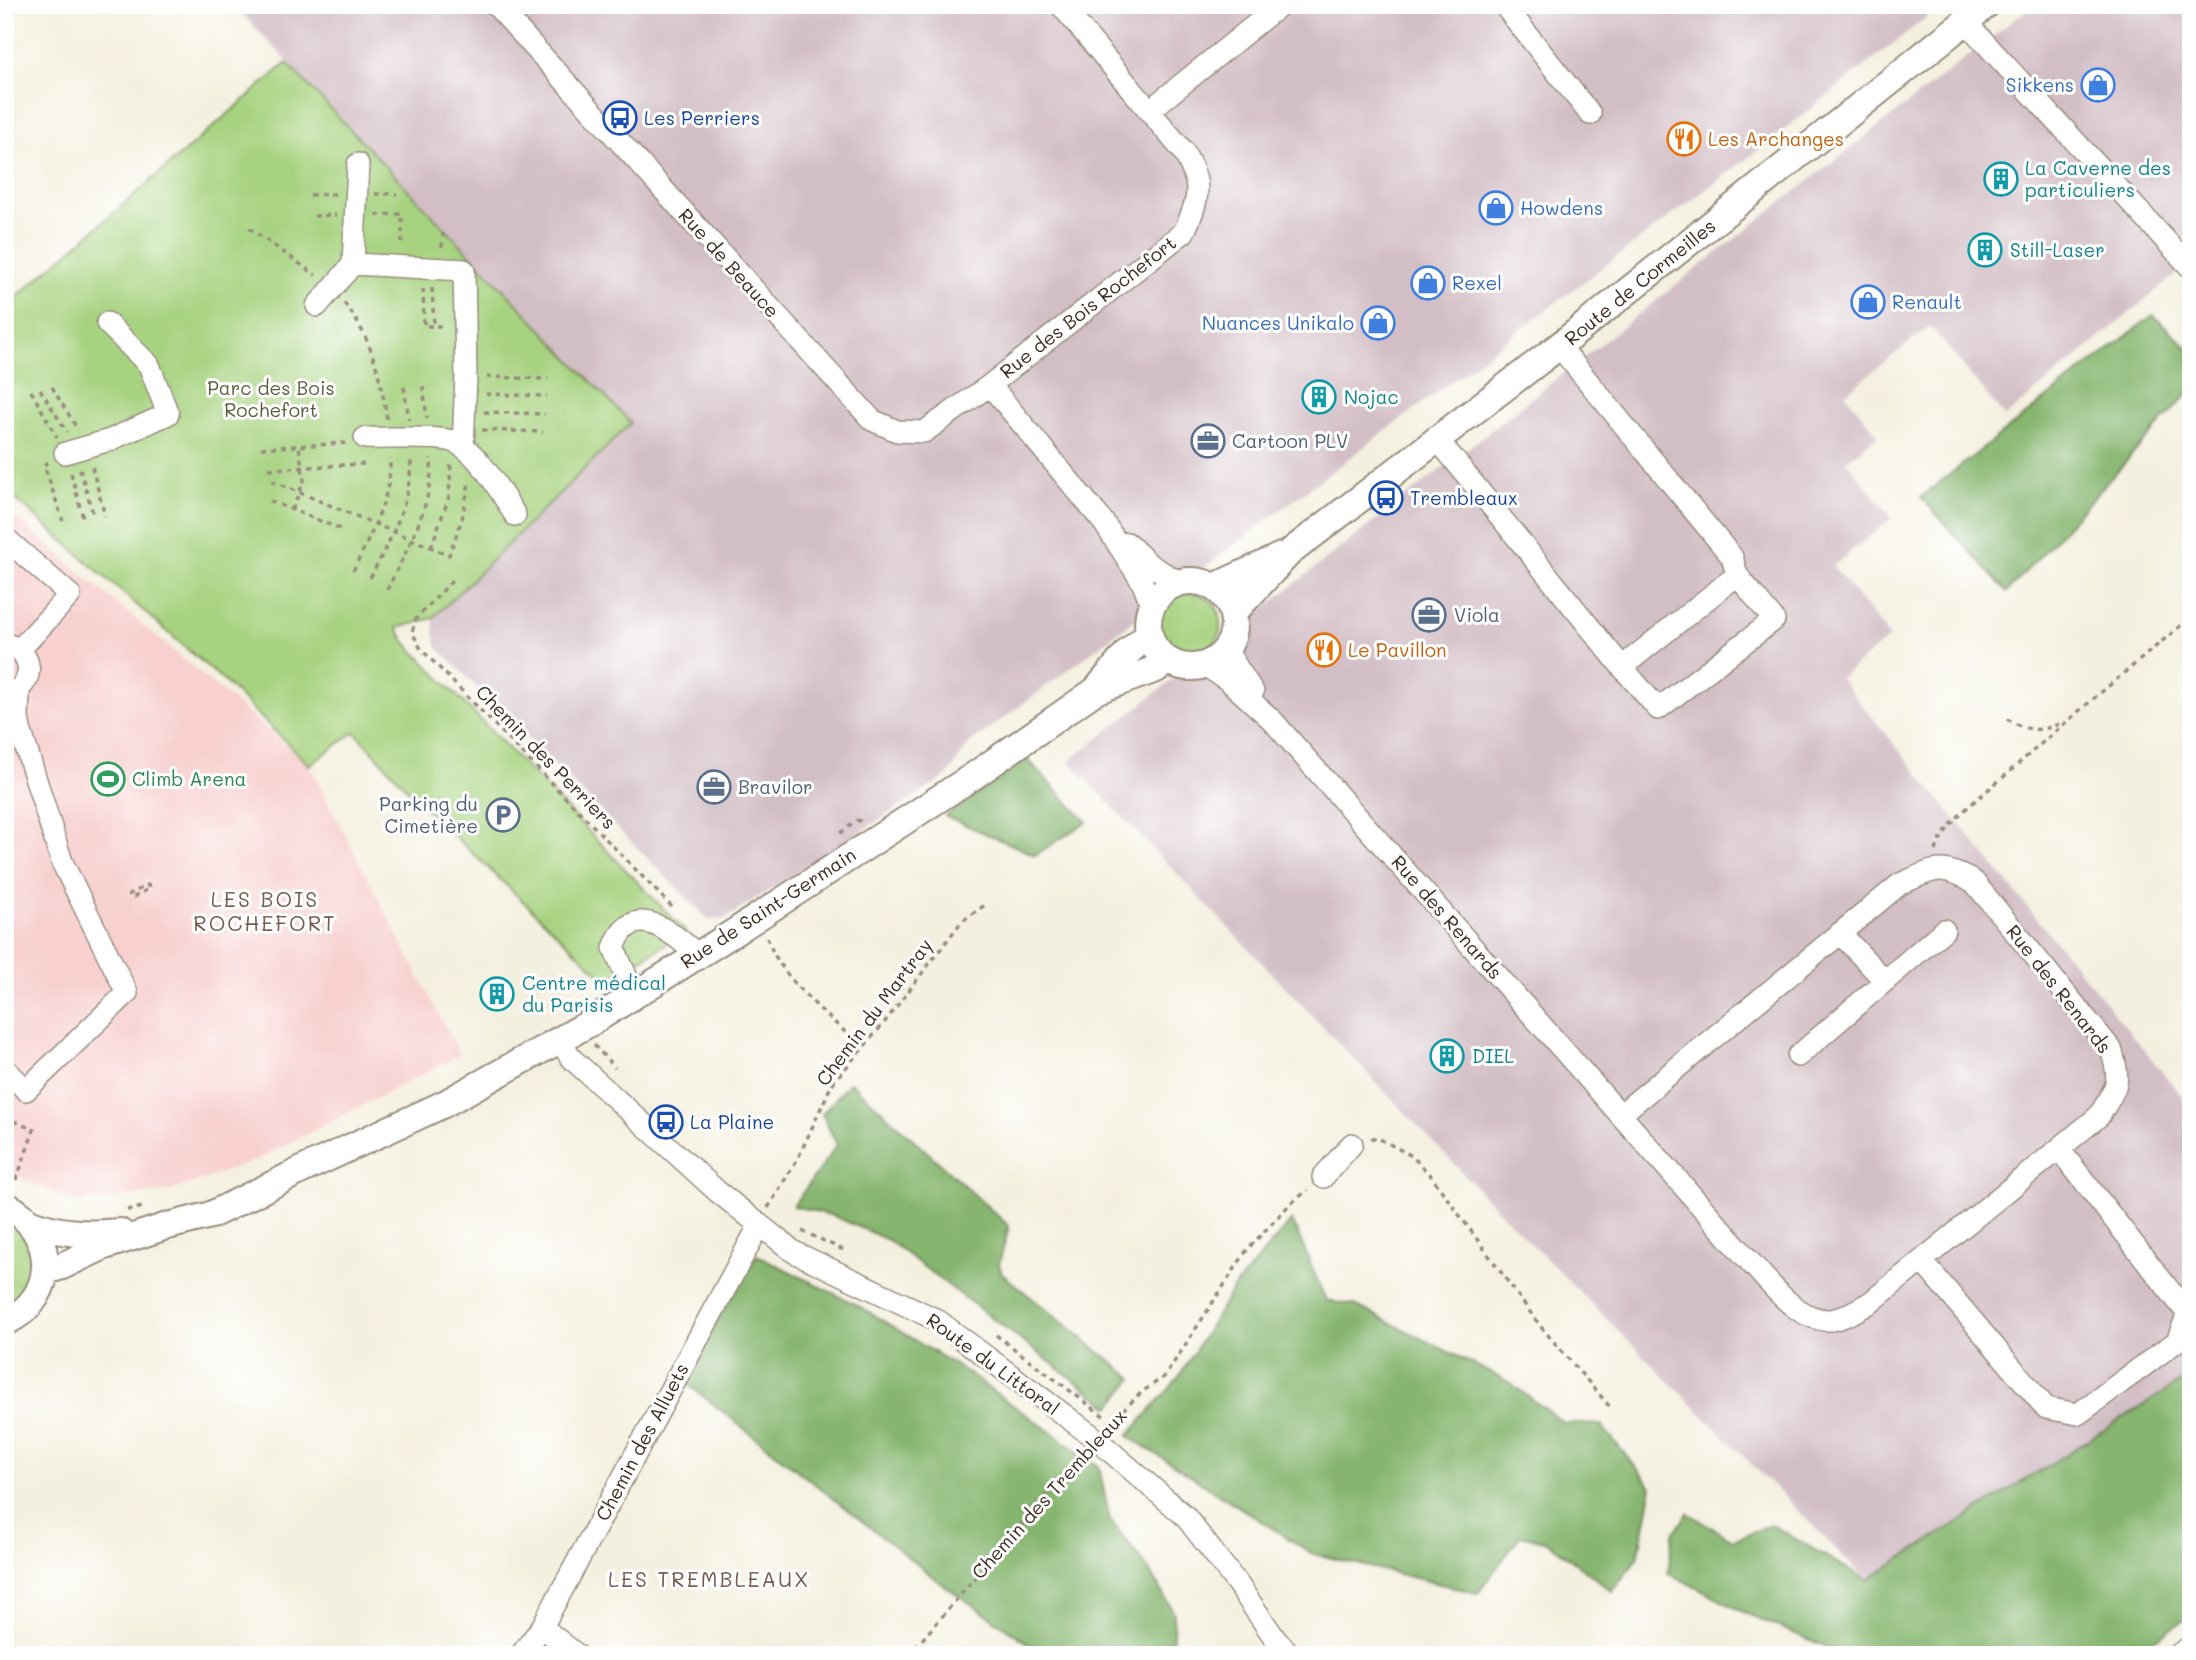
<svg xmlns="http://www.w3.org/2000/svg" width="2196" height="1660" viewBox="0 0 2196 1660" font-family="Mali,sans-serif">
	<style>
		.built { fill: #f7d0cf }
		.industrial { fill: #d2bec5 }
		.green { fill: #a7d380; stroke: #717e4f; stroke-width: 2 }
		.forest { fill: #85b56e; stroke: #607046; stroke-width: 2 }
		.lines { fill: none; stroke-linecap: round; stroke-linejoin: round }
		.minor-casing { stroke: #988d7e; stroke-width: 24 }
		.major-casing { stroke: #988d7e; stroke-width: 30 }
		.path { stroke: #988d7e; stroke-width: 3.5; stroke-dasharray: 5 5; stroke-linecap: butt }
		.minor { stroke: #fff; stroke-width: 21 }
		.major { stroke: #fff; stroke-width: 26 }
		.labels { text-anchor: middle; stroke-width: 6; stroke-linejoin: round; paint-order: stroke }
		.shop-label { font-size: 19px; fill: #366cbe; stroke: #fff; text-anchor: start }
		.transit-label { font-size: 19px; fill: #164399; stroke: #fff; text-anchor: start }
		.food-label { font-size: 19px; fill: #c56008; stroke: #fff; text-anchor: start }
		.culture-label { font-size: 19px; fill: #0d838f; stroke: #fff; text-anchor: start }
		.street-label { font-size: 19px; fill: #3b2a1e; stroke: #fff }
		.park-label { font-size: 19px; fill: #5b5d3b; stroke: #fff }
		.service-label { font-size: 19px; fill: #4e5e75; stroke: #fff; text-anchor: start }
		.leisure-label { font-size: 19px; fill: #27864d; stroke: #fff; text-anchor: start }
		.neighbourhood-label { font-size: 21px; letter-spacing: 2px; fill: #785b4f; stroke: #fff }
	</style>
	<rect width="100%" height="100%" fill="#fff"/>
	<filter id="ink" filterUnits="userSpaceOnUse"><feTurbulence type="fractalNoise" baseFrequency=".0143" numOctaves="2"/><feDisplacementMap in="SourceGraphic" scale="14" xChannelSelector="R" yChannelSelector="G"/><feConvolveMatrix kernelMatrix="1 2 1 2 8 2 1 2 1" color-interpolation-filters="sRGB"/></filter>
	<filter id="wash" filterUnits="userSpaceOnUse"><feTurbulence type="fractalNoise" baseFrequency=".00686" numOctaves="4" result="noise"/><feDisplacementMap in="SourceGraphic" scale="28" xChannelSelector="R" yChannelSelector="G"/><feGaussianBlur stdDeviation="1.57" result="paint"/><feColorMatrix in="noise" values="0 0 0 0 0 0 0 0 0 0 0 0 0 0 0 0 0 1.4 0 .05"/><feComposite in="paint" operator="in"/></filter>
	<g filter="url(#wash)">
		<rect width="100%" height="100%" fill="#f4f0df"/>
		<path class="built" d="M5,509l304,256 151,290 -203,105 -86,31 -94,11 -61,-26 -11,-1z"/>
		<path class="industrial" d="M234,5h1708l-190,150 -784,590 -21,31 -224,144h-14l-273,-274 -3,-28 198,-196z
			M2033,5h158v266l-5,-5 -181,151 -75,-91 -85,68 33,41 -32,26 46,57 -59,48 57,71 -50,41 351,429v268l-324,205 -370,-371 -428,-448z"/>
		<path class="green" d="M287,63l344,360 -198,195 -36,10 10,16 279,288 -80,48 -179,-170 -72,-78 -46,33 -84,-83 -220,-192v-183z
			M1159 624a31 31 0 1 1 62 0a31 31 0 1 1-62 0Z
			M5,1222c37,16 33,67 0,85z"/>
		<path class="forest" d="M2153,315l38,35v40l-184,202 -86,-95z
			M1026,758l61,64 -52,33 -90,-39z
			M850,1082l159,144 -10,38 3,10 131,105 -23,28 -222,-167 -54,-24 -41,-10 44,-61 -15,-31z
			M1292,1220l34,81 29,4 154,77 55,41 37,2 51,62 -14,71 -26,33 -64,-49 -27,-7 -43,58 -167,-40 -183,-117 49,-56 55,-90z
			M757,1255l102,51 104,64 136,96 10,52 39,51 26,44 -2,42h-127l-104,-72 -260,-204z
			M2191,1375v241l-61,39h-284l-101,-42 -77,-40 5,-39 15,-21 45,27 37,-16 97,56z"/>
	</g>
	<g filter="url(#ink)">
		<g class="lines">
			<defs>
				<path id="minor" d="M496,5l376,415 25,11 27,1 66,-47 194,-153c16,-36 19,-46 -1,-81l-122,-146
					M1504,5l86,109
					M1965,21l226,247
					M1150,110l130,-105
					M358,164l-5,100 111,6 2,106 -3,71
					M317,306l36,-42
					M1559,346l173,211 5,18
					M990,385l114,138 37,57 11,24
					M365,438c19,1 73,-2 87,3 26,9 49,52 63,74
					M1438,440l184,227
					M65,453l45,-13 58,-26 -19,-49 -42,-42
					M5,538l65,57 -50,54
					M1127,543l23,22 29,17
					M1737,575l37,45 -116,89 -36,-42z
					M5,644c30,5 32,43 2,50
					M1226,650l27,42
					M1204,665l25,16 43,39 480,544c20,21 46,58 79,56 13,-2 28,-11 40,-18l228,-186c18,-30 23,-33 12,-67l-137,-167c-34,-19 -39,-13 -74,2l-279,230
					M1840,933l45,48
					M634,994l-20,-46c18,-51 58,-15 83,6
					M560,1040l11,18 147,134 76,60 143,68 158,118 90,78 54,70 37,54 15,15
					M1798,1056l146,-126
					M5,1069l21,21 101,-97 -65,-131 -42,-133 -2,-11 1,-28
					M1323,1177l29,-33
					M1922,1261l124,147 32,6 99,-73 11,-27 -129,-165
					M542,1627l35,28
					M521,1655l21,-28 217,-401
					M2178,1655l13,-9"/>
				<path id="major" d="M1148 624a43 43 0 1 1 86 0a43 43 0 1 1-86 0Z
					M1214,587l67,-31
					M1233,613l56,-60 270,-207 427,-341
					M1096,690l32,-38 20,-17
					M5,1205c53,25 54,94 0,117
					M31,1223c30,11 58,12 89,9
					M45,1271l17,-5 40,-19 62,-20 47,-12 97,-48 136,-63 146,-81 137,-86 248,-162 120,-84 61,-22 11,-8"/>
			</defs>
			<use href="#minor" class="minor-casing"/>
			<use href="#major" class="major-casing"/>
			<path class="path" d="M375,194h22
				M310,195l26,-1
				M376,215l26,-1v32
				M314,216l22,-1
				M249,228l67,47
				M442,247l1,-14
				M432,288l2,38h10
				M423,289l1,37h10
				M344,303c27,33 37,74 43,116
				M487,377l61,2
				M423,386l4,33
				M52,387l26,43
				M404,387l5,33
				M40,389l27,43
				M31,391l26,46
				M486,394l61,2
				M484,412l61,2
				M482,430l61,2
				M261,448l85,-5
				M48,462l-4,3 19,56
				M92,467l13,49
				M80,469l14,48
				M269,469l96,-5
				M71,473l12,45
				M272,481l177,74 13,-36 7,-36
				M270,501l73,29
				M292,510l12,-29 -5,-35
				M431,547l18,-50 2,-34
				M353,571c17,-36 39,-73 37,-113
				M370,578c20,-38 41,-75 41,-119
				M452,581l-36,38 -4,13 9,17 254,261
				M387,590c20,-41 47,-86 44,-132
				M2007,719c21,12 31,14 54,4
				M840,833l18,-13 4,2
				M1936,851c7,-28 49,-58 71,-77 60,-54 122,-105 184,-157
				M128,895l20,-10 2,3 -19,11
				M767,937c13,43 64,81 96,111
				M594,1045l21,23
				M5,1117l29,13 -19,53
				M1371,1139l5,-2 36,19 19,20 110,151 70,81
				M768,1208l30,-50 34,-74 52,-61 78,-102 26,-18
				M127,1210l16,-3
				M802,1231l44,20
				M996,1335l109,82
				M1108,1424l34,-32 23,-16 82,-126 42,-45 19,-15
				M909,1655l173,-202"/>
			<use href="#minor" class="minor"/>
			<use href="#major" class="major"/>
		</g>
	</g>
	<defs>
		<symbol id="shop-ring" viewBox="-11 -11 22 22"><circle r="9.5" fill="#fff" stroke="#3f7fe0" stroke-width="1.5"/><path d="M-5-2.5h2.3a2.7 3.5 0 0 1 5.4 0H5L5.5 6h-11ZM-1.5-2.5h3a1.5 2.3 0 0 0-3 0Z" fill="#3f7fe0"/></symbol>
		<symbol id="bus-ring" viewBox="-11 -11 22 22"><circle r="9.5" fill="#fff" stroke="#1a4fb4" stroke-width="1.5"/><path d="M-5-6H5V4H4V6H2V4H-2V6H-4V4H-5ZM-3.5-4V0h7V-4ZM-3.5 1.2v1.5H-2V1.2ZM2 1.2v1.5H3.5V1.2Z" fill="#1a4fb4"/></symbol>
		<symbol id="restaurant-ring" viewBox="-11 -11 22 22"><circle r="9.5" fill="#fff" stroke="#e8710a" stroke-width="1.5"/><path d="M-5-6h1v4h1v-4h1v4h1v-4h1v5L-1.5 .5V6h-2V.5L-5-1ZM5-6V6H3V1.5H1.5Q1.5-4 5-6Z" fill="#e8710a"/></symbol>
		<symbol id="building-ring" viewBox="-11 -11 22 22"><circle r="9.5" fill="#fff" stroke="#0f9aa8" stroke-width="1.5"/><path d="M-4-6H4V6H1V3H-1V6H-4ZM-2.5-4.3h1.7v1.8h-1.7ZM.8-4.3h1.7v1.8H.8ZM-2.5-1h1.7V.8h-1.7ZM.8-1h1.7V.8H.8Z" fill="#0f9aa8"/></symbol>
		<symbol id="office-ring" viewBox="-11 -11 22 22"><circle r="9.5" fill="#fff" stroke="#5c6f8a" stroke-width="1.5"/><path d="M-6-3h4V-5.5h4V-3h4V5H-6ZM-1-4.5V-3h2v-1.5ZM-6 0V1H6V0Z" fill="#5c6f8a"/></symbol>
		<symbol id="stadium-ring" viewBox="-11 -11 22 22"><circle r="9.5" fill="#fff" stroke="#2e9e5b" stroke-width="1.5"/><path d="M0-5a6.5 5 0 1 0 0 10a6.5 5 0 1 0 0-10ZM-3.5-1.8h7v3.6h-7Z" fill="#2e9e5b"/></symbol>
		<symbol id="parking-ring" viewBox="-11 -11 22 22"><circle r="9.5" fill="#fff" stroke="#5c6f8a" stroke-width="1.5"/><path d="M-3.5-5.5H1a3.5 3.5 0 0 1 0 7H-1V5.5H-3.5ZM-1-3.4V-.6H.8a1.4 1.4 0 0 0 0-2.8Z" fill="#5c6f8a"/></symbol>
	</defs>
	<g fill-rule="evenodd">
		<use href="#shop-ring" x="2079" y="66" width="38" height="38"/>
		<use href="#bus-ring" x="601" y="99" width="38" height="38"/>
		<use href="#restaurant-ring" x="1665" y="120" width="38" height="38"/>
		<use href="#building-ring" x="1982" y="160" width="38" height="38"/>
		<use href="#shop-ring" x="1477" y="189" width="38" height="38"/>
		<use href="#building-ring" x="1966" y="231" width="38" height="38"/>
		<use href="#shop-ring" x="1409" y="264" width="38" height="38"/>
		<use href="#shop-ring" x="1849" y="283" width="38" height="38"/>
		<use href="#shop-ring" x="1359" y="304" width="38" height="38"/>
		<use href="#building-ring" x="1300" y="378" width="38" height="38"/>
		<use href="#office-ring" x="1189" y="422" width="38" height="38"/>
		<use href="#bus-ring" x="1367" y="479" width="38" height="38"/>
		<use href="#office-ring" x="1410" y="596" width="38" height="38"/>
		<use href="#restaurant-ring" x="1305" y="631" width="38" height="38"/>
		<use href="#stadium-ring" x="89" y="760" width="38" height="38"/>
		<use href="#office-ring" x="695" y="768" width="38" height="38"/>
		<use href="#parking-ring" x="484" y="796" width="38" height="38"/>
		<use href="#building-ring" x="478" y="975" width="38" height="38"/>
		<use href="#building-ring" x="1428" y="1037" width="38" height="38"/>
		<use href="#bus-ring" x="647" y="1103" width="38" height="38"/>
	</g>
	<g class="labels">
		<g class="shop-label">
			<text x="2074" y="92" text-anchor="end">Sikkens</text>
			<text x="1520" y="215">Howdens</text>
			<text x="1452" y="290">Rexel</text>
			<text x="1892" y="309">Renault</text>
			<text x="1354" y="330" text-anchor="end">Nuances Unikalo</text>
		</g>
		<g class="transit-label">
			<text x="644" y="125">Les Perriers</text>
			<text x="1410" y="505">Trembleaux</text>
			<text x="690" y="1129">La Plaine</text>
		</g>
		<g class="food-label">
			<text x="1708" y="146">Les Archanges</text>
			<text x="1348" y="657">Le Pavillon</text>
		</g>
		<g class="culture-label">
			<text x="2025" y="175">La Caverne des<tspan x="2025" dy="22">particuliers</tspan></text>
			<text x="2010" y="257">Still-Laser</text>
			<text x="1344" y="404">Nojac</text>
			<text x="522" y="990">Centre médical<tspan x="522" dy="22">du Parisis</tspan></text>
			<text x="1472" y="1063">DIEL</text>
		</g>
		<g class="street-label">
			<text transform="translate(729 263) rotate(48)" y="7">Rue de Beauce</text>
			<text transform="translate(1640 282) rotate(-39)" y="7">Route de Cormeilles</text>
			<text transform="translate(1088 307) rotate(-38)" y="7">Rue des Bois Rochefort</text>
			<text transform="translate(546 757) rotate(46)" y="7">Chemin des Perriers</text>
			<text transform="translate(768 908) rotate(-33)" y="7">Rue de Saint-Germain</text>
			<text transform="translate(1447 917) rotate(49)" y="7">Rue des Renards</text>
			<text transform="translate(2059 989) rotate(52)" y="7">Rue des Renards</text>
			<text transform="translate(874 1012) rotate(-53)" y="7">Chemin du Martray</text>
			<text transform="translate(993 1364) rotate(36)" y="7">Route du Littoral</text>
			<text transform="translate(642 1442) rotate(-62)" y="7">Chemin des Alluets</text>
			<text transform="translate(1049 1494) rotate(-48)" y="7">Chemin des Trembleaux</text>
		</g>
		<g class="park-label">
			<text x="271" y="395">Parc des Bois<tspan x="271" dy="22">Rochefort</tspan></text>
		</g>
		<g class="service-label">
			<text x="1232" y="448">Cartoon PLV</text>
			<text x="1454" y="622">Viola</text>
			<text x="738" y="794">Bravilor</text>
			<text x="478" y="811" text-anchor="end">Parking du<tspan x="478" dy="22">Cimetière</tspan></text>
		</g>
		<g class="leisure-label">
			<text x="132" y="786">Climb Arena</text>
		</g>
		<g class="neighbourhood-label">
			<text x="265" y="907">LES BOIS<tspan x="265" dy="24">ROCHEFORT</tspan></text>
			<text x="709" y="1587">LES TREMBLEAUX</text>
		</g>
	</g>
	<rect width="2196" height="1660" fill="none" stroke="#fff" stroke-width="28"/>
</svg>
